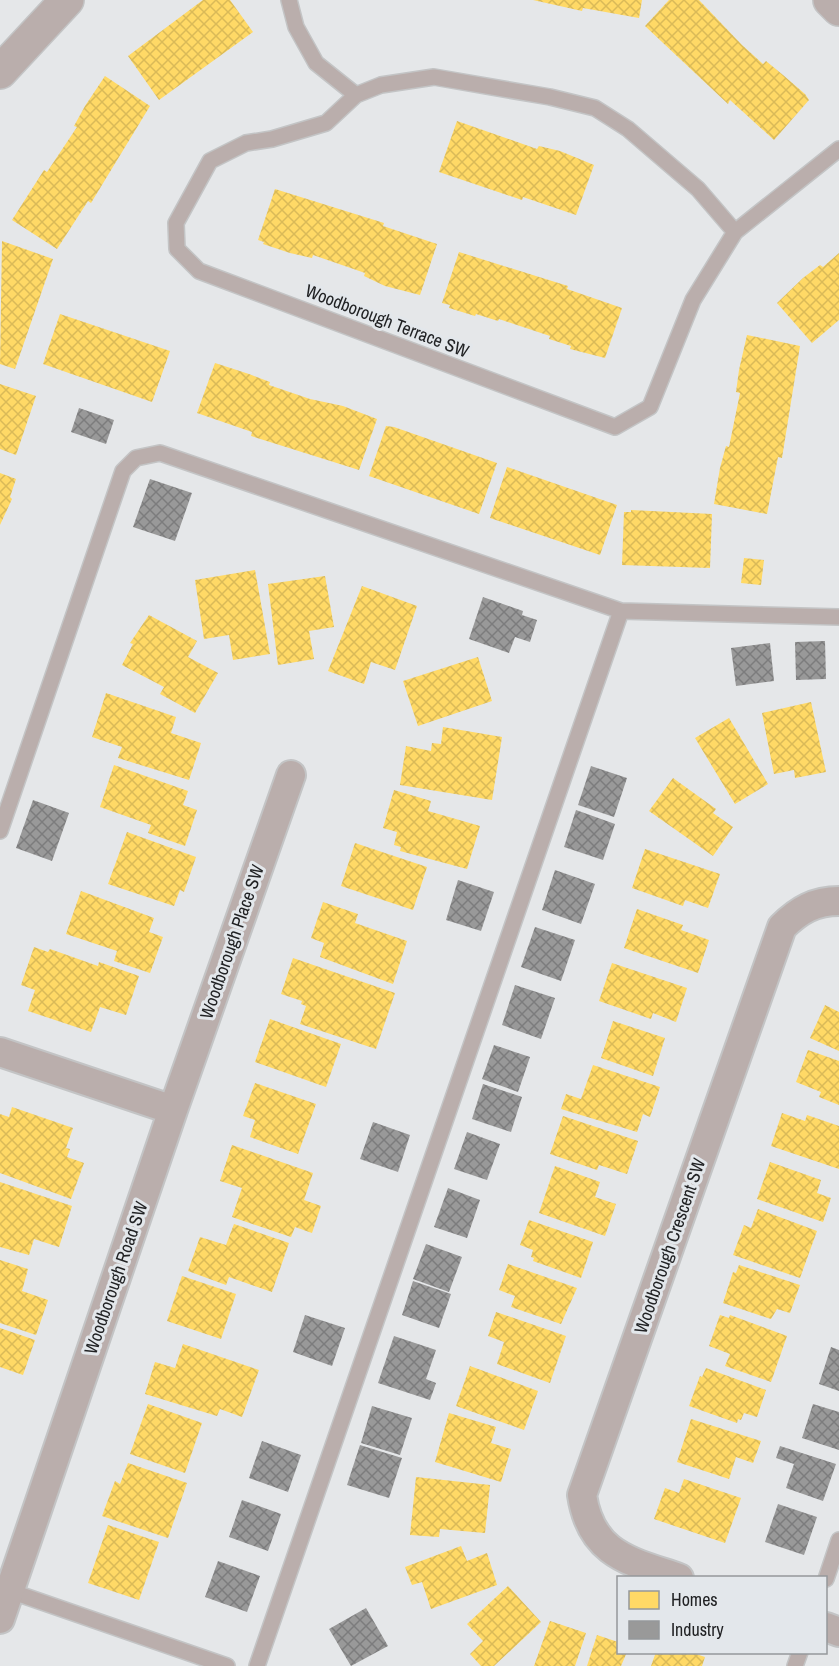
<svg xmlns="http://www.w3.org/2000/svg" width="839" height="1666" viewBox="0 0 839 1666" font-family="'Archivo Narrow',sans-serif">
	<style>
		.homes { fill: url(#homes-cross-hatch) }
		.industry { fill: url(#industry-cross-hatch) }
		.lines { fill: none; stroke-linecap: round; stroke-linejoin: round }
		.service-casing { stroke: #c3c4c5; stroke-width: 18 }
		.minor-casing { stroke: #c3c4c5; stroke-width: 32 }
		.tertiary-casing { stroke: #c3c4c5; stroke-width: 36 }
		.service { stroke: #baaeac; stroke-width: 15 }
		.minor { stroke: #baaeac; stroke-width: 28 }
		.tertiary { stroke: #baaeac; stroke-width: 33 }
		.labels { text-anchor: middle; stroke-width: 6; stroke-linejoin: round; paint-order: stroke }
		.street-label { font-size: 18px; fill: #212224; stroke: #e3e7eb }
	</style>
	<defs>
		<pattern id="homes-cross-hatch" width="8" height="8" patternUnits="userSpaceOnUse" patternTransform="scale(1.5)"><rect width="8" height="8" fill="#ffd966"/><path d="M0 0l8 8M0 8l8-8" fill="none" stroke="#daba58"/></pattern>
		<pattern id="industry-cross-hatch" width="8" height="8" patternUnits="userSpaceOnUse" patternTransform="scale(1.5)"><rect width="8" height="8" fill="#999"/><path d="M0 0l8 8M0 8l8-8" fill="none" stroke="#7c7c7d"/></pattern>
	</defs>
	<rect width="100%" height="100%" fill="#e5e7e9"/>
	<path class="homes" d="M203,0h27l23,32 -94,68 -31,-44z
		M533,0h109l-3,18 -56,-10 -1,3z
		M669,0h30l43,45 21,19 3,-3 17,14 22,19 4,6 -35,40 -44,-40 -2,4 -83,-78z
		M105,76l45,30 -59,97 -3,-2 -31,48 -45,-29 32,-50 3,2 30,-45 -3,-1 11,-20z
		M457,121l80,28 2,-3 21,5 34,14 -18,50 -53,-18 -1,3 -83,-28z
		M275,189l109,34 -1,3 54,18 -17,51 -35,-9 -21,-10 1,-3 -52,-18 -1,3 -22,-5 -27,-9 1,-2 -6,-2z
		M2,241l51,18 -38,110 -15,-5z
		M459,252l109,34 -1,3 55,19 -17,50 -35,-9 1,-3 -22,-7 1,-3 -51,-17 -1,2 -22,-7 -1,2 -26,-8 1,-3 -8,-2z
		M839,253v67l-27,23 -35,-40 26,-25 17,-13 3,2z
		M60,314l110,37 -18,51 -109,-38z
		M747,335l53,11 -18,112 -4,-1 -11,57 -53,-10 6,-36 6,-22 3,1 11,-54 -4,-1 3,-22z
		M215,363l34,11 21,8 -1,3 41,14 33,7 34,13 -18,51 -108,-34 1,-4 -55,-19z
		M0,384l36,12 -20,59 -16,-6z
		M386,426l8,1 103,36 -18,51 -110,-38z
		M507,467l110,38 -17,50 -110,-37z
		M0,473l16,6 -6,18 2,2 -12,26z
		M631,510l81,4 -2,54 -88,-3 2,-53h7z
		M744,558l20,2 -3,25 -20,-2z
		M255,570l15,84 -37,6 -4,-25 -25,4 -9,-59z
		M325,576l9,51 -25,4 5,28 -36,6 -10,-81z
		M362,586l55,20 -22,64 -24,-8 -7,22 -36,-13z
		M149,615l48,26 -9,16 30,16 -23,40 -35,-19 4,-7 -42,-22 11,-21 -3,-1z
		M478,657l14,44 -74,25 -15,-45z
		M106,693l70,24 -5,16 30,10 -12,37 -71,-22 4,-11 -30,-10z
		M811,702l15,70 -31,6 -1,-8 -20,4 -12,-61z
		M729,718l39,66 -33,20 -40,-66z
		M443,727l59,10 -10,63 -92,-15 6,-39 25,5 1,-8 9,1z
		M114,765l74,26 -5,14 14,5 -12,36 -37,-13 3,-8 -51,-18z
		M673,778l43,31 -3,4 20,14 -20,29 -64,-45z
		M394,790l37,11 -3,10 52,15 -13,43 -67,-18 1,-4 -7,-2 3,-13 -14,-4z
		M127,832l69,25 -12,35 -4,-2 -6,16 -66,-22z
		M355,843l72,24 -14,43 -72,-24z
		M645,849l75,25 -12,34 -23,-8 -2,6 -51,-18z
		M81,891l73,27 -5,14 14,5 -13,36 -36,-12 3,-10 -51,-17z
		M323,902l35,12 -3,9 52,18 -14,43 -73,-27 4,-14 -13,-5z
		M637,909l46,16 -2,5 28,10 -11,33 -74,-25z
		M34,947l14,5 2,-3 48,17 1,-4 40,14 -13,39 -26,-8 -9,25 -63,-21 7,-21 -14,-5z
		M293,958l102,35 -19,56 -76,-25 6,-18 -5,-2 1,-3 -21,-7z
		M612,963l75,25 -11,34 -23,-9 -2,6 -52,-18z
		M825,1005l14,7v39l-29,-13z
		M270,1019l71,25 -15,43 -71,-25z
		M613,1021l52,17 -12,38 -52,-18z
		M808,1050l31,11v44l-20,-8 2,-5 -25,-10z
		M593,1065l67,22 -10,30 -7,-3 -6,18 -76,-23 5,-15 15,5z
		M255,1083l61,21 -18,50 -48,-17 5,-17 -12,-4z
		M12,1107l61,21 -7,20 4,1 -3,8 17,6 -13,36 -71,-26v-59l9,3z
		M782,1113l23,8 2,-6 32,11v43l-68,-23z
		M563,1116l75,25 -11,33 -28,-9 -2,5 -47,-16z
		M232,1145l81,28 -9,27 17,6 -9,27 -17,-6 -4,10 -59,-20 10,-29 -22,-7z
		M770,1162l51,18 -4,13 14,5 -8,24 -66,-23z
		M555,1166l45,16 -5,15 21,7 -11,32 -66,-23z
		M0,1182l72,24 -13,41 -25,-8 -5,16 -29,-8z
		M758,1209l59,22 -17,47 -67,-23 11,-30 7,3z
		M529,1220l64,22 -12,36 -48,-17 1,-3 -3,-1 2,-7 -13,-5z
		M234,1224l55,19 -17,49 -43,-15 -3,8 -38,-14 12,-34 26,8z
		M0,1260l28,9 -6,22 26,9 -12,35 -36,-12z
		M508,1264l69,24 -16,36 -50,-17 4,-11 -16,-6z
		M739,1265l61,20 -10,28 -13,-4 -6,10 -48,-16 10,-31 3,1z
		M182,1276l54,18 -15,45 -54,-18z
		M496,1312l70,24 -16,47 -53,-19 7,-22 -16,-6z
		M720,1315l9,3 1,-3 57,21 -16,46 -46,-16 5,-12 -21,-8z
		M0,1328l35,12 -12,35 -23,-8z
		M183,1344l76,26 -17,47 -22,-8 -3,7 -72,-22 10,-32 20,6z
		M470,1366l68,25 -14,39 -68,-24z
		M706,1368l60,22 -9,27 -13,-4 -3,7 -3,-1 -1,4 -48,-17 11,-30 2,1z
		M148,1404l54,19 -17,50 -55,-19z
		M449,1413l47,14 -5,16 20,6 -10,33 -66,-20z
		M691,1419l70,22 -8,22 -17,-6 -7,22 -52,-17z
		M128,1463l59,20 -19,55 -66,-22 13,-35 5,3z
		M416,1477l74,8 -5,48 -45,-4 -1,8 -29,-2z
		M684,1479l57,19 -16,45 -71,-24 11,-31 14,5z
		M108,1525l51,17 -20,58 -51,-17z
		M461,1546l6,15 20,-8 10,32 -66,24 -9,-27 -10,3 -7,-18z
		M508,1586l33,36 -47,44h-13l-11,-12 13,-13 -16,-17z
		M550,1621l36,12 -11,33h-41z
		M597,1635l21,7v10h9l-6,14h-34z
		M656,1652h34l15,5 -3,9h-51z"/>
	<path class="industry" d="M79,408l35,12 -8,24 -35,-12z
		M150,479l42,14 -17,48 -42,-14z
		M483,597l40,14 -1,4 15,5 -7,22 -15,-5 -6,16 -40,-14z
		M825,641l1,38 -30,1 -1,-38z
		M770,643l4,38 -38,5 -5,-38z
		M591,766l36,12 -13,39 -36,-12z
		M33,800l36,13 -17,48 -36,-13z
		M576,810l39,14 -12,36 -39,-13z
		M555,870l40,14 -14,40 -39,-14z
		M458,880l36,12 -13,39 -35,-11z
		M535,927l40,13 -14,41 -40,-14z
		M515,985l40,13 -14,41 -39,-14z
		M494,1045l36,12 -12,35 -36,-13z
		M483,1084l39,13 -11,35 -39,-13z
		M373,1122l37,13 -12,37 -38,-13z
		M467,1132l33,12 -13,36 -33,-11z
		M448,1188l32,12 -13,38 -33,-11z
		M426,1244l36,13 -13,35 -36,-13z
		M413,1281l38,13 -12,34 -37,-13z
		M305,1315l40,13 -13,38 -39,-14z
		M394,1336l42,14 -10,29 10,4 -6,17 -52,-17z
		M831,1347l8,3v41l-20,-7z
		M813,1404l26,8v38l-37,-12z
		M372,1406l40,12 -12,37 -39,-12z
		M262,1441l39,14 -13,37 -39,-14z
		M360,1445l42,13 -13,40 -42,-13z
		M780,1446l56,18 -13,37 -37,-13 8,-24 -18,-6z
		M242,1500l39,14 -13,37 -39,-14z
		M778,1504l39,13 -13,38 -39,-13z
		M218,1561l42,15 -13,36 -42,-15z
		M366,1608l22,38 -37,20 -22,-37z"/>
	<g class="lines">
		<defs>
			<path id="service" d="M289,0l7,27 20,36 40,32
				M735,232l-37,-43 -70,-60 -33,-21 -45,-11 -116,-20 -53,8 -25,10 -30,28 -54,16 -26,4 -36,18 -34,62 1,26 22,22 416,156 35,-20 43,-107 42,-68 104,-83
				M0,831l123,-360 13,-13 24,-5 461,158 218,6
				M826,1579l13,-39
				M10,1591l217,75
				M257,1666l364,-1055
				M795,1666l5,-14"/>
			<path id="minor" d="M0,1052l173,58 -173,509
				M173,1110l118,-335
				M679,1578c-49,-17 -88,-23 -97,-83l200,-568c17,-17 33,-26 57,-26
				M826,1627l13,5"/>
			<path id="tertiary" d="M830,0l9,9
				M0,72l67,-72"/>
		</defs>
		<use href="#service" class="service-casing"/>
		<use href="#minor" class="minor-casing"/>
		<use href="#tertiary" class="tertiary-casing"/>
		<use href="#service" class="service"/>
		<use href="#minor" class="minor"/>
		<use href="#tertiary" class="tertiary"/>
	</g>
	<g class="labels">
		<g class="street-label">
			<text transform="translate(387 321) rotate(21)" y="6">Woodborough Terrace SW</text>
			<text transform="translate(232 942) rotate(-71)" y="6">Woodborough Place SW</text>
			<text transform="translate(670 1246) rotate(-71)" y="6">Woodborough Crescent SW</text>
			<text transform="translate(116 1278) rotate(-71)" y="6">Woodborough Road SW</text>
		</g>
	</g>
	<rect x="617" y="1576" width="210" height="78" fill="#e3e7eb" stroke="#95989b" stroke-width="1.5"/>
	<rect x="629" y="1591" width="30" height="18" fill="#ffd966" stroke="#95989b" stroke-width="1.5"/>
	<text x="671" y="1606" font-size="18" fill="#212224">Homes</text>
	<rect x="629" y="1621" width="30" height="18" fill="#999999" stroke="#95989b" stroke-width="1.5"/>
	<text x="671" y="1636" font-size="18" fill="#212224">Industry</text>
</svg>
